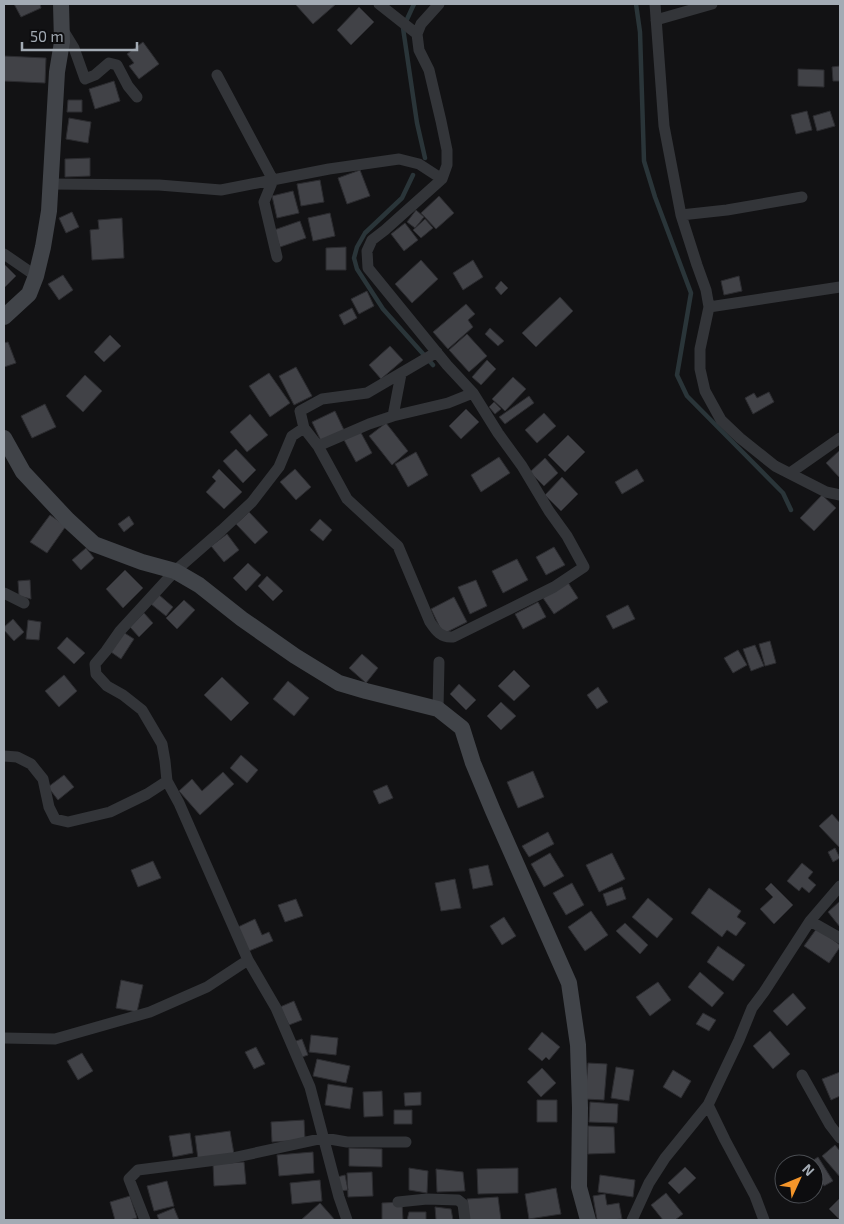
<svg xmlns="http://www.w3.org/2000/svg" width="844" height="1224" viewBox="0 0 844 1224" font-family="'Exo 2',sans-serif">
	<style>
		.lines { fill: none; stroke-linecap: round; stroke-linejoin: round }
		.stream { stroke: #2a3539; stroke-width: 4.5 }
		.building { fill: #414247; stroke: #2c2c30 }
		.street { stroke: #333539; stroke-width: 11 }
		.secondary { stroke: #414449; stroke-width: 16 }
	</style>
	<rect width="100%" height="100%" fill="#121214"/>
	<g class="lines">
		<path class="stream" d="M414,4l-11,24 14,95 8,35
			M636,4l4,28 4,129 11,36 36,96 -14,82 10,21 96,97 8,17
			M413,175l-11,23 -37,35 -8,14 -3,11 3,11 26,40 50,56"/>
	</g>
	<path class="building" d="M14,4h26l1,4 -20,9z
		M297,4h39l-23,20 -17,-19z
		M359,7l15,15 -23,23 -14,-15z
		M143,42l16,22 -20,15 -10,-13 5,-3 -7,-9z
		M4,56l42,2 -1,25 -41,-2z
		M840,66v15h-7l-1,-14z
		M798,69l26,1v17l-26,-1z
		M114,81l6,20 -25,8 -6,-20z
		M68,100h14v12h-15z
		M807,111l5,19 -16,4 -5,-19z
		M830,111l5,15 -18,5 -4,-15z
		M69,118l22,4 -3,21 -22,-4z
		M90,158v18l-25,1v-18z
		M360,170l10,26 -23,8 -9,-26z
		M320,180l4,22 -23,4 -4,-22z
		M293,191l6,22 -22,5 -5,-22z
		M439,196l15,17 -18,16 -15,-16z
		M416,210l8,7 -9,11 -8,-6z
		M72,212l7,15 -13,6 -7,-15z
		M330,213l5,23 -22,5 -5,-23z
		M122,218l2,40 -32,2 -2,-30 9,-1 -1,-9z
		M425,219l8,9 -12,10 -8,-8z
		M300,221l6,17 -26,9 -6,-17z
		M405,223l13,17 -14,11 -13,-17z
		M346,247v23h-20v-22z
		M421,260l17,19 -26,24 -17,-19z
		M473,260l10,17 -20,13 -10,-17z
		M4,264l12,12 -12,12z
		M63,275l10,15 -14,10 -11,-16z
		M739,276l3,15 -18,4 -3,-14z
		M501,281l7,7 -7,7 -6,-7z
		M367,291l7,15 -15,8 -8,-15z
		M560,297l13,14 -37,36 -14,-14z
		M466,304l9,10 -7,6 5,7 -25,22 -15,-17z
		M352,308l5,10 -13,7 -5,-10z
		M490,328l14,13 -6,5 -13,-12z
		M467,334l20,22 -18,16 -20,-22z
		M110,335l11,11 -17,16 -10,-10z
		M8,342l8,21 -12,4v-24z
		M390,346l13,14 -22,19 -12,-14z
		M487,360l9,9 -15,16 -9,-8z
		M296,367l16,29 -18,9 -15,-29z
		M269,373l21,30 -20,14 -21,-31z
		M85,375l17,16 -19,21 -17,-16z
		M513,377l13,12 -21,22 -13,-12z
		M769,392l5,10 -21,12 -8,-16 9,-5 3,5z
		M529,396l5,7 -29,21 -6,-7z
		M494,402l7,7 -6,5 -6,-7z
		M45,404l11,23 -24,11 -11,-22z
		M466,409l13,13 -18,17 -12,-13z
		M335,411l9,19 -23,11 -9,-19z
		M544,413l12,13 -19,17 -12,-13z
		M250,414l18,21 -21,17 -17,-20z
		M386,423l22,28 -16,14 -23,-29z
		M360,431l12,22 -16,9 -12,-22z
		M568,435l17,17 -20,20 -17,-17z
		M236,449l20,21 -13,13 -20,-22z
		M840,450v26l-1,1 -13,-14z
		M416,452l12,23 -20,12 -13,-23z
		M499,457l11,16 -29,19 -10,-17z
		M545,458l13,15 -14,13 -14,-14z
		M219,469l23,23 -18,17 -18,-17 10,-11 -4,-4z
		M295,469l16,18 -15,13 -16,-18z
		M637,469l7,12 -22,13 -7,-12z
		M562,477l16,17 -17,17 -16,-16z
		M822,495l14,13 -22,23 -14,-13z
		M249,512l19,20 -13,12 -19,-20z
		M50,515l16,11 -19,27 -17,-11z
		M129,516l5,8 -10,8 -6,-8z
		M320,519l12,11 -9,11 -13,-11z
		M227,534l12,16 -15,12 -13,-16z
		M554,547l11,18 -19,10 -10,-18z
		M86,548l8,10 -13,12 -9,-10z
		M517,559l11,21 -25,13 -11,-22z
		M248,563l13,12 -15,16 -13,-13z
		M125,570l18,18 -20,20 -17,-19z
		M267,576l16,15 -10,10 -15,-15z
		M30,580l1,19 -12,-3 -1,-15z
		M476,580l11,26 -17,8 -12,-27z
		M567,581l11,17 -24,16 -11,-16z
		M158,594l15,13 -7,9 -15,-12z
		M454,597l13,25 -24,12 -12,-25z
		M184,600l11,10 -18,19 -11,-11z
		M538,602l8,15 -23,12 -8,-15z
		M628,605l7,14 -22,10 -7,-13z
		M144,613l9,10 -14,14 -9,-10z
		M13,619l11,13 -10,9 -10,-11v-3z
		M28,620l13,2 -2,18 -13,-1z
		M123,632l11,7 -13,20 -10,-7z
		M67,637l18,16 -11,11 -17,-16z
		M770,641l6,22 -11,3 -6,-22z
		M755,645l9,21 -13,5 -8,-22z
		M738,650l9,15 -14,8 -9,-15z
		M362,654l16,14 -12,15 -17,-15z
		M514,670l16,16 -16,15 -16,-15z
		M64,675l13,16 -18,16 -14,-16z
		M222,677l27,26 -18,18 -27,-26z
		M288,681l21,17 -15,18 -21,-17z
		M459,684l17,16 -10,10 -16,-16z
		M598,687l10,15 -11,7 -10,-14z
		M501,702l15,14 -15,14 -14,-14z
		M241,755l17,15 -11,13 -17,-15z
		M533,771l11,26 -26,11 -11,-26z
		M223,772l11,12 -34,31 -21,-24 13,-12 10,12z
		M64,775l10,12 -16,13 -10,-13z
		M387,785l6,13 -14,6 -6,-13z
		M832,814l8,9v25l-21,-22z
		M548,832l6,12 -25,13 -7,-11z
		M835,848l5,10 -7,4 -5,-10z
		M550,853l14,23 -20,11 -13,-23z
		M612,853l13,26 -26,13 -13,-27z
		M153,861l8,17 -23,9 -7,-17z
		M802,863l11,9 -5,6 8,7 -7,8 -7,-6 -3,4 -12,-10z
		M488,865l5,20 -20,4 -4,-20z
		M455,879l6,29 -20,3 -6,-28z
		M572,883l12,22 -18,10 -13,-22z
		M771,883l22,22 -19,19 -14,-15 13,-12 -8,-8z
		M622,887l4,12 -19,7 -4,-12z
		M709,888l32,23 -4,6 9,6 -10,13 -9,-6 -5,7 -31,-24z
		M648,898l25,21 -16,19 -25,-21z
		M296,899l7,17 -18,6 -7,-17z
		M840,901v26l-12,-15z
		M591,911l17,24 -23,16 -17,-24z
		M504,917l12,19 -14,9 -12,-19z
		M255,919l7,16 7,-3 4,9 -24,10 -11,-24z
		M625,923l23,22 -8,9 -24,-23z
		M817,928l23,17v2l-11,16 -25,-17z
		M718,946l27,19 -12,16 -26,-19z
		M700,972l24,21 -12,14 -24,-20z
		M121,980l22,5 -6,27 -21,-4z
		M658,982l13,18 -21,16 -14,-19z
		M793,993l13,15 -19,18 -14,-15z
		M294,1001l8,19 -13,5 -9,-18z
		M703,1013l13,7 -7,11 -13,-7z
		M770,1031l20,23 -17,15 -20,-23z
		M542,1032l18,15 -11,13 -3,-3 -4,4 -14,-12z
		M311,1035l27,3 -2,17 -27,-3z
		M302,1039l6,16 -9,3 -6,-16z
		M256,1047l9,17 -11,5 -9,-17z
		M82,1053l11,18 -15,9 -11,-19z
		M317,1059l33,7 -4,17 -33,-7z
		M588,1063l19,1 -3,36 -19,-1z
		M616,1067l18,3 -5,31 -18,-3z
		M542,1068l14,15 -15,14 -14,-15z
		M673,1070l18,11 -10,17 -18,-11z
		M840,1072v24l-9,4 -9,-21z
		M328,1084l25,4 -3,21 -25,-4z
		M382,1091l1,25 -19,1 -1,-25z
		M421,1092v13l-16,1 -1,-13z
		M537,1100h20v22h-20z
		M590,1102l28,2 -1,19 -28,-1z
		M394,1110h18v14h-18z
		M304,1120l1,20 -33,2 -1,-20z
		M588,1126l26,1 1,26 -27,1z
		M230,1131l4,23 -36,5 -3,-23z
		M190,1133l3,20 -20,4 -4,-21z
		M835,1145l5,6v26l-18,-21z
		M349,1148l33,1v18l-33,-1z
		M313,1152l1,21 -35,3 -2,-21z
		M818,1157l15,24 -9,5 -10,-16v-6h-4l-1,-1z
		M244,1162l2,22 -32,2 -1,-22z
		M685,1167l11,11 -17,16 -11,-11z
		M409,1168l19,3 -1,22 -18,-3z
		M518,1168v25l-40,1 -1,-25z
		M436,1169l27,3 2,19 -28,1z
		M372,1172l1,24 -25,1 -1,-24z
		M345,1175l3,15 -8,1 -3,-14z
		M600,1175l35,5 -2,17 -35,-5z
		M320,1180l2,21 -30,3 -2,-21z
		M167,1181l7,25 -20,5 -7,-25z
		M556,1188l5,26 -32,5 -4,-25z
		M666,1193l17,21 -8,6h-12l-12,-15z
		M605,1194l2,11 12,-2 3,16 -10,1h-15l-4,-24z
		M130,1196l7,22 -8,2h-14l-5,-18z
		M498,1197l3,23h-32l-2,-21z
		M840,1198v22l-11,-11z
		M402,1202l1,18h-21v-17z
		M320,1203l15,17h-34z
		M435,1207l16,2 2,11h-17z
		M174,1208l5,12h-20l-2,-5z
		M409,1212h17v8h-19z"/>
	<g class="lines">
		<path class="street" d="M379,4l38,30
			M655,4l9,122 17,89 16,50 9,25 3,17 -9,42v20l5,22 16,29 19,18 35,28 51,26 14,3
			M656,20l56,-16
			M63,30l11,18 11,31 10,-4 14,-12 8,2 11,21 9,11
			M217,75l56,105 -9,22 13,55
			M49,184l110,1 62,5 108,-21 70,-10 20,5 23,15
			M681,215l46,-5 75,-13
			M4,254l32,22
			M709,307l131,-20
			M393,416l8,-42
			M304,428l-4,-17 22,-12 45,-6 70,-41
			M318,446l29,53 51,47 32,76c6,9 11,16 23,15l101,-50 30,-20 -17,-31 -18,-25 -27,-45 -24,-33 -25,-40
			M790,473l50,-35
			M4,593l20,10
			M438,709l1,-47
			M4,756l13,1 14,7 12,15 6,28 6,12 13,3 42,-10 37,-18 20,-13
			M810,921l30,17
			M248,960l28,48 34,79 29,110 8,23
			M4,1038l51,1 95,-27 57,-25 41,-27 -69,-157 -12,-22 -2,-20 -3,-17 -20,-34 -19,-15 -16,-9 -11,-12 -1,-10 11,-13 14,-20 55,-60 47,-41 30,-28 27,-35 13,-31 12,-8 14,18 51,-22 24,-8 55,-13 25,-10 -26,-28 -79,-97 -1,-17 5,-11 13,-10 57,-51 5,-14v-15l-6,-29 -12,-51 -10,-20 -2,-16 4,-10 18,-20
			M802,1075l28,50 10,13
			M708,1105l17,35 30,56 9,24
			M398,1202l29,-3 31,1 5,4 2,16
			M145,1220l-16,-41 9,-9 94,-12 92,-20 23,4h59
			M632,1220l17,-37 16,-25 43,-53 31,-65 13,-32 12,-16 46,-71 30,-35"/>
		<path class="secondary" d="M4,317l25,-23 7,-18 7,-29 6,-36 8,-139 5,-30 -1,-38
			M4,438l19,34 45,48 26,24 48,18 33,9 24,14 43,34 53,37 44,27 27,8 72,18 24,19 11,35 20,48 76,172 9,62 2,63 -1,79 9,33"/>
	</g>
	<rect width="844" height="1224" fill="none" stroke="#a3abb4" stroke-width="10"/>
	<g transform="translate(799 1179) rotate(46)"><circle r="24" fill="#0d0d0f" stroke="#494c51"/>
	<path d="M0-4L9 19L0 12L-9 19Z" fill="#f4952a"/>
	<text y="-8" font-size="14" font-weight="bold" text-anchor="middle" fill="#a3abb4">N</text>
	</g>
	<path d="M22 42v8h115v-8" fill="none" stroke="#a3abb4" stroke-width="2.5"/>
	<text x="30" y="42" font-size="15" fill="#a3abb4" stroke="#0d0d0f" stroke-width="4" paint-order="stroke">50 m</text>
</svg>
